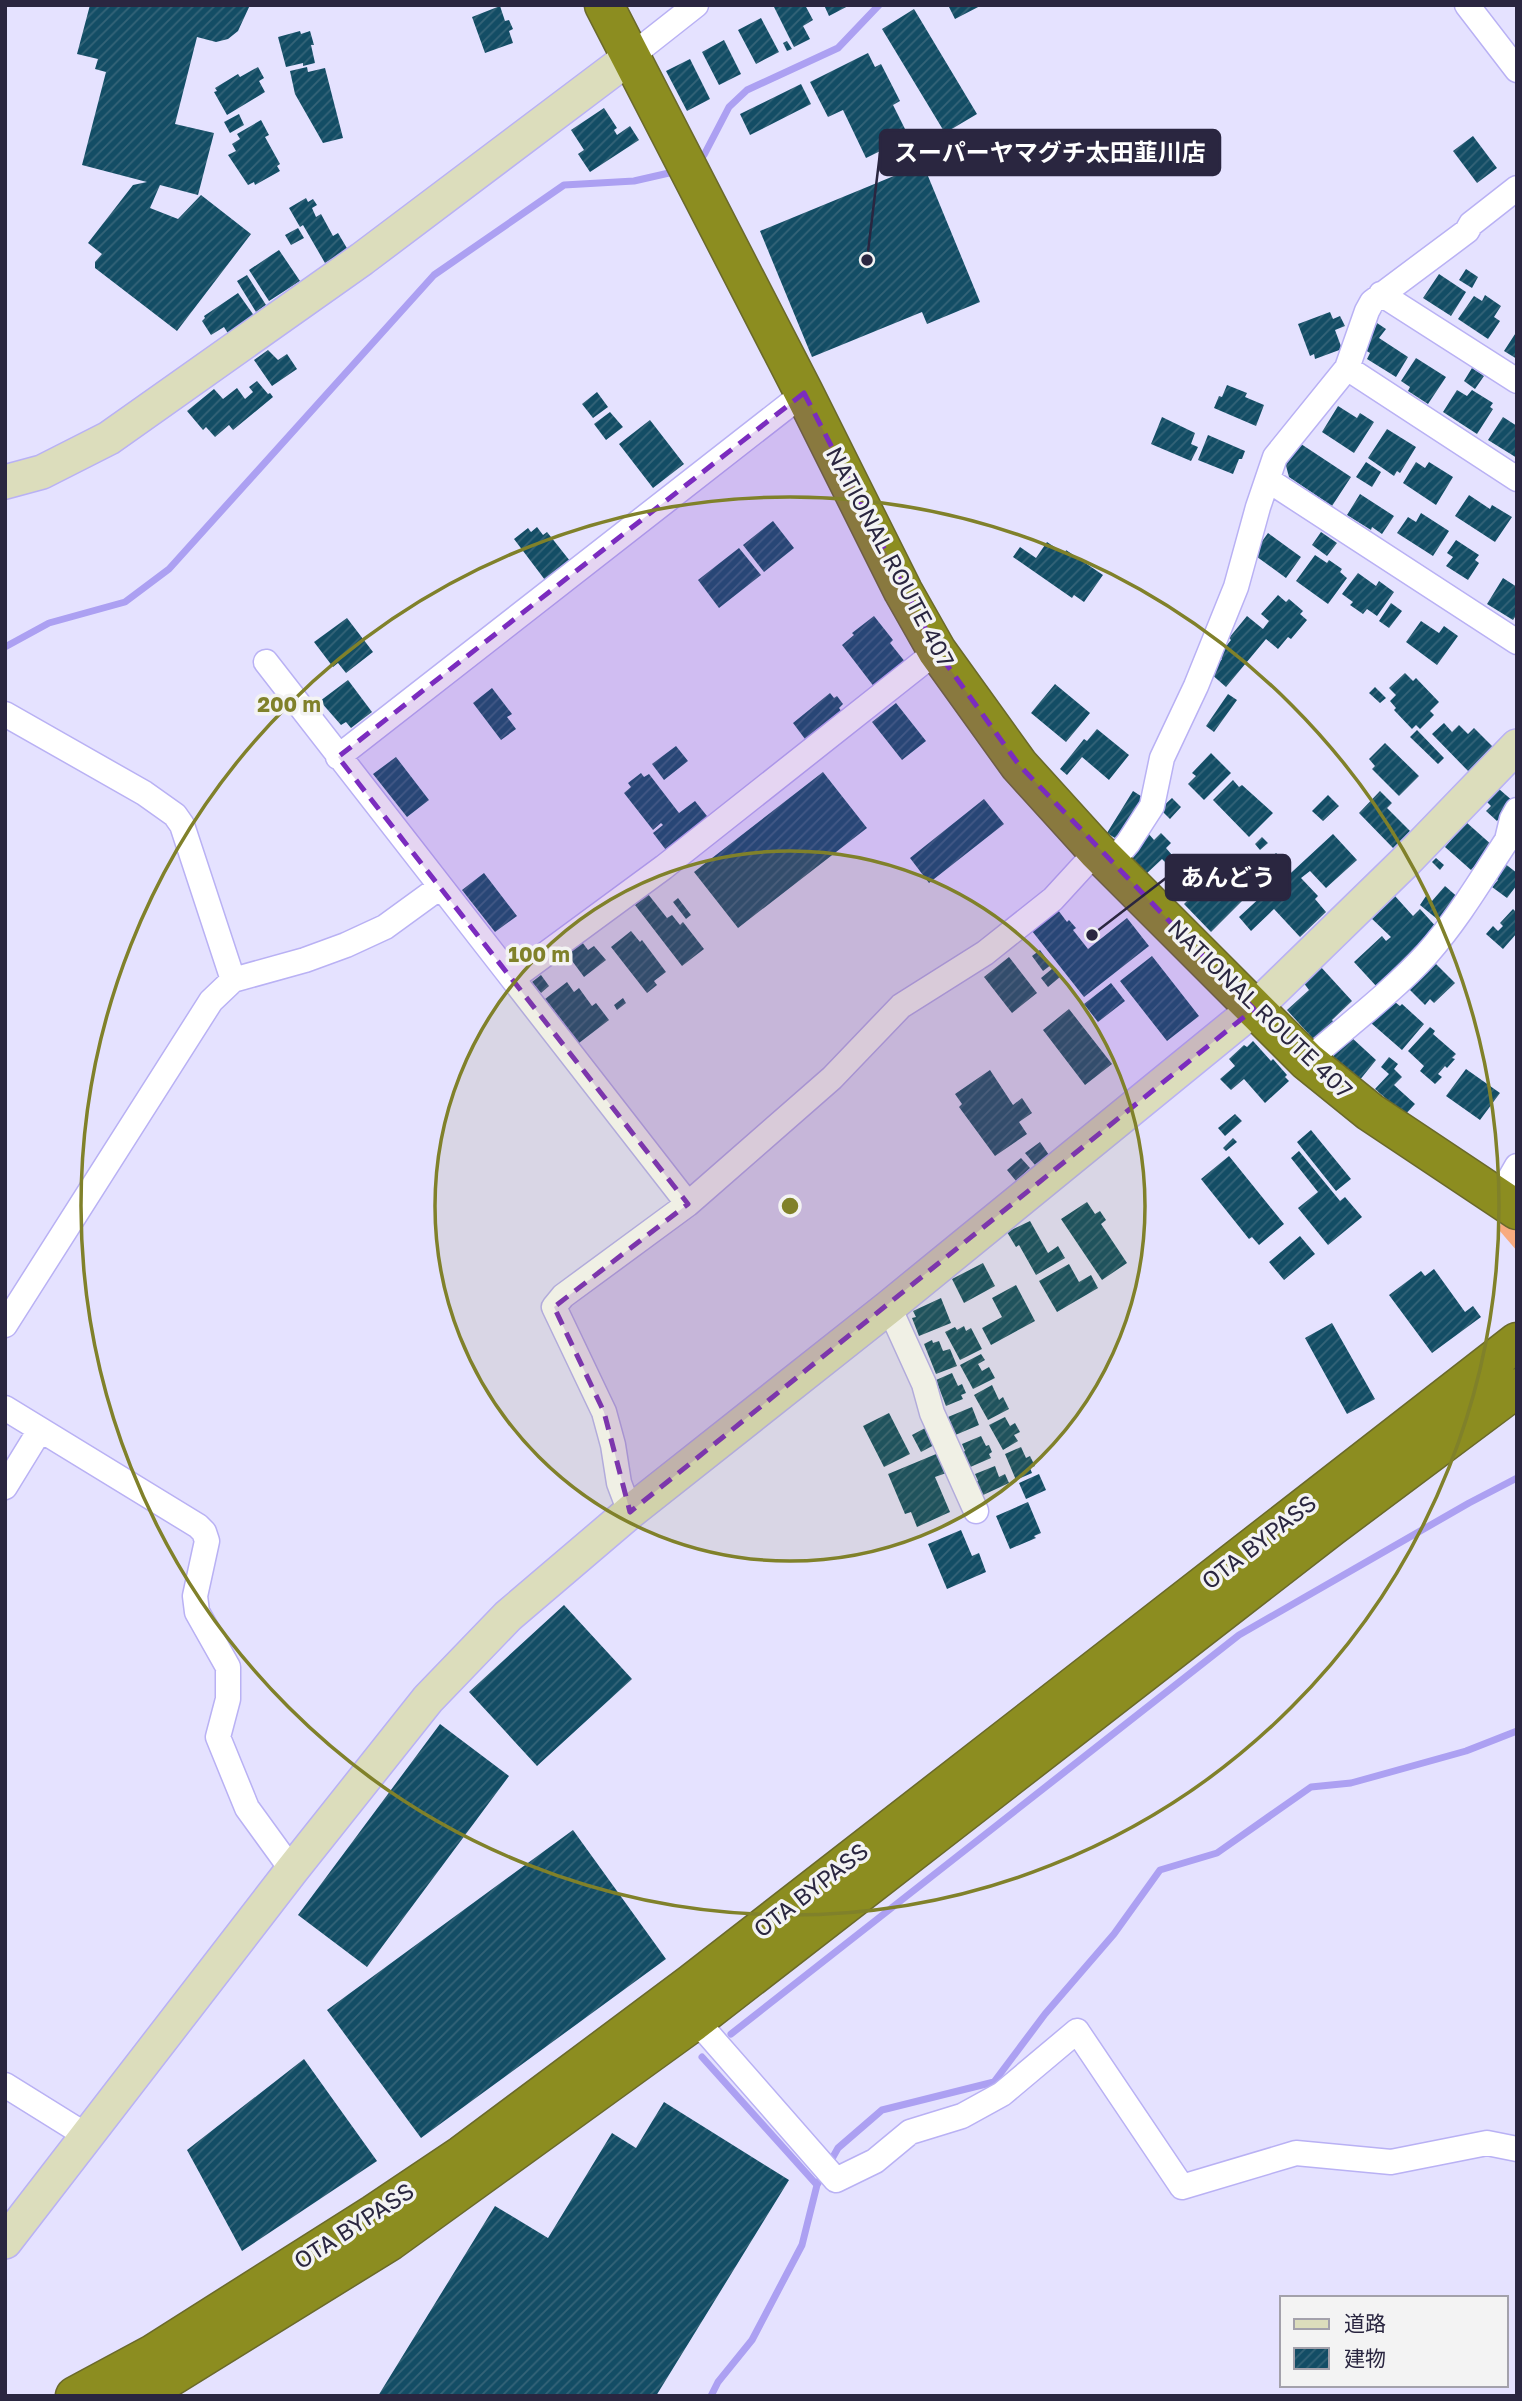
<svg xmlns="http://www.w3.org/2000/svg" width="1522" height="2401" viewBox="0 0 1522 2401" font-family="'Golos Text','Noto Sans JP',sans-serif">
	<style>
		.grass { fill: url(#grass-tufts) }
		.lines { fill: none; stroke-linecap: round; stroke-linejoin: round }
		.stream { stroke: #aca0f2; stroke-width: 7 }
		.building { fill: url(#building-hatch) }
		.street-casing { stroke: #b9b1f4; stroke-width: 27 }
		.secondary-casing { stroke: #b9b1f4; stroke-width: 36 }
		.highway-casing { stroke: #6a692b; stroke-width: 41 }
		.street { stroke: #fff; stroke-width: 24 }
		.secondary { stroke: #dcddbc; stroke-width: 33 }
		.highway { stroke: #8c8d20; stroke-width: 38 }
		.marked { fill: #7b2cbf; fill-opacity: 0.2; stroke: #7b2cbf; stroke-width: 5; stroke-dasharray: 14 9; stroke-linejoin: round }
		.ring { fill: none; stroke: #80812a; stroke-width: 3.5 }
		.labels { text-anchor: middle; stroke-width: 7; stroke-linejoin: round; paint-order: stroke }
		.street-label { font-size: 23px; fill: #2a2640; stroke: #f3f3f3 }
		.centre { fill: #80812a; stroke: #f3f3f3; stroke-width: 3.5 }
		.ring-label { font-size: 21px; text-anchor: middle; font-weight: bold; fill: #80812a; stroke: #f3f3f3; stroke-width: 7; stroke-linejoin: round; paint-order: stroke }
		.leader { fill: none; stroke: #2a2640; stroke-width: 2.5 }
		.callout-dot { fill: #2a2640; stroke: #f3f3f3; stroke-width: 2.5 }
		.callout { fill: #2a2640; stroke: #2a2640; stroke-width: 2.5 }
		.callout-label { font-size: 24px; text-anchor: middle; font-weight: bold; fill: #fff }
	</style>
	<defs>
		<pattern id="grass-tufts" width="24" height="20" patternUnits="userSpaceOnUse" patternTransform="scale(1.75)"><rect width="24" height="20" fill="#f8ab80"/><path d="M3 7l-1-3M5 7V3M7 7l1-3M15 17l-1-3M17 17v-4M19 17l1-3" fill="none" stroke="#d59370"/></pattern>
		<pattern id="building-hatch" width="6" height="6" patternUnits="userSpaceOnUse" patternTransform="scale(1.75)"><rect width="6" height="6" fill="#134d65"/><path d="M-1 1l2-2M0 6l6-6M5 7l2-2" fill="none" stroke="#356478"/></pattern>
	</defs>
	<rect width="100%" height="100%" fill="#e5e2ff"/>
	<path class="grass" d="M1501,1223h4l12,8v20l-18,-21z"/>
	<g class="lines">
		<path class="stream" d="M704,155l25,-48 18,-17 91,-42 41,-43
			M5,647l44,-24 76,-21 44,-33 265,-294 130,-90 70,-4 35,-8
			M731,2034l508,-399 230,-132 48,-25
			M702,2057l115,128
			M829,2164l9,-16 44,-38 112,-28 51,-68 69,-80 46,-64 57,-17 94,-66 40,-4 115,-32 51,-20
			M711,2396l7,-14 34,-42 50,-95 15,-60 6,-11"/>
	</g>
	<path class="building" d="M90,5h160l-12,26 -10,8 -12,3 -19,-5 -22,87 39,9 -16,62 -38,-10 -10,23 28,11 23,-24 50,39 -74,97 -82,-63v-6l7,-8 -14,-11 45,-58 14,-3 -65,-17 24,-93 -11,-3 3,-10 -21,-5z
		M773,5h32l8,15 -10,6 7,13 -16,8z
		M824,5h26l-21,11z
		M948,5h34l-27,14z
		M500,6l5,15 4,-1 4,9 -4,2 4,12 -28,10 -13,-36z
		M914,9l63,105 -32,19 -63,-104z
		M761,18l18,34 -23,12 -18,-34z
		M300,31l1,3 9,-3 4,14h-3l4,18 -12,3v-3l-17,4 -8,-30z
		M724,40l17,34 -22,11 -17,-33z
		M787,41l5,8 -5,2 -4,-8z
		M868,53l7,14 6,-3 19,37 -7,4 16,32 -43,21 -23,-48 -15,7 -18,-35z
		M690,59l20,40 -23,12 -21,-40z
		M258,67l6,11 -5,3 6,11 -38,23 -13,-23 3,-1 -2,-3 23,-14 2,3z
		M307,67l1,5 17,-4 18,70 -20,5 -28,-49 -5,-23z
		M801,84l10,20 -61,31 -10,-21z
		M604,108l13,20 -3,2 3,5 13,-9 9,14 -49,32 -12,-18 6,-4 -13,-20z
		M239,114l5,11 -14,8 -6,-11z
		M261,120l8,15 -4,2 15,27 -3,2 3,5 -25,14 -1,-3 -6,3 -20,-30 8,-4 -4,-7 8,-5 -3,-5z
		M1473,136l24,32 -20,15 -24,-32z
		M923,164l57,138 -53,22 -5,-12 -110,45 -52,-126z
		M306,198l2,4 5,-3 4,6 -5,3 4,9 5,-3 12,22 5,-3 10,17 -23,13 -22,-38 -3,2 -11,-19z
		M298,228l6,10 -13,7 -6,-10z
		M279,250l21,31 -31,20 -20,-31z
		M1466,269l12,8 -6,11 -13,-8z
		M1439,274l27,18 -15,24 -28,-18z
		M247,275l19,30 -10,7 -19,-31z
		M238,293l17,24 -26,18 -5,-8 -13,8 -9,-14 3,-3 -1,-2z
		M1485,295l16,11 -7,11 6,4 -12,18 -30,-20 16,-23 8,5z
		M1330,312l3,7 7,-3 5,10 -10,4 7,19 -27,10 -1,-5 -4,2 -12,-32z
		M1377,323l9,6 -7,9 29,19 -12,20 -29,-18 3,-6 -5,-3z
		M1517,331v28l-13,-8z
		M268,350l10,10 9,-6 10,15 -25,17 -18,-26z
		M1416,358l30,19 -18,27 -20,-13 2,-4 -9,-6z
		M1472,368l12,8 -9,13 -11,-8z
		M257,381l11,13 2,-1 3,4 -40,33 -4,-5 -14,12 -9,-10 -3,3 -16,-19 27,-22 9,10 14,-11 8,11 8,-7 -4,-5z
		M1227,385l20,8 -2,4 19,8 -8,21 -42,-18 5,-12 3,1z
		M1457,390l10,6 5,-6 21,13 -3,4 3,2 -16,25 -34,-22z
		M597,392l11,15 -15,11 -11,-14z
		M1338,406l19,12 3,-5 14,9 -20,31 -32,-21z
		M610,412l13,15 -17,13 -12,-16z
		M1162,417l33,16 -4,11 7,3 -7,14 -40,-17z
		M1503,417l14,9v32l-29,-18z
		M650,420l34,44 -31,24 -34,-44z
		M1387,429l29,18 -16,26 -3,-2 -3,5 -26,-18z
		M1208,435l37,16 -3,8h-3l-6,15 -35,-14z
		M1298,442l53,35 -19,29 -43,-29 -4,-15z
		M1366,462l15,10 -9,15 -16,-10z
		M1416,462l9,6 4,-6 24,15 -17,28 -33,-22z
		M1360,494l34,22 -12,18 -10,-7 -1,3 -24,-15z
		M1469,495l21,14 2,-4 20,12 -17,25 -40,-26z
		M1421,513l28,18 -16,25 -36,-23 11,-16 8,5z
		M773,521l21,27 -30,24 -21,-27z
		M537,527l6,8 4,-3 23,29 -25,19 -31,-41 14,-11 3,4z
		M1321,532l16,11 -10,13 -15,-11z
		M1268,533l33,24 -15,21 -33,-24z
		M1456,540l23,15 -4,5 4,3 -11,17 -22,-14 7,-9 -6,-4z
		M1047,542l18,12 1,-4 37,25 -19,27 -10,-7 -2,3 -59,-41 7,-10 16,11z
		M739,548l22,27 -42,33 -21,-28z
		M1315,555l12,8 2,-3 13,9 -2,3 7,6 -19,26 -32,-23z
		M1358,573l18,13 3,-5 15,11 -17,24 -10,-7 -4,5 -13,-9 3,-3 -11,-8z
		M1503,578l14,9v27l-4,6 -26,-16z
		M1278,595l8,7 3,-3 14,12 -3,3 7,6 -16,19 -3,-2 -10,12 -12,-10 -40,48 -16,-14 12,-14 -4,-3 13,-16 -2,-2 18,-22 16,13 6,-8 -8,-7z
		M1391,603l11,8 -13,17 -10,-7z
		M874,616l19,24 -3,3 16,20 -31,25 -33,-43 12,-10 -2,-2z
		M347,618l26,34 -27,21 -8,-10 -5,4 -19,-25z
		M1421,621l18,12 5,-7 14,10 -21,29 -31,-23z
		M1405,673l8,8 3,-3 23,24 -9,9 4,4 -14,14 -4,-4 -4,4 -18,-19 2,-2 -6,-7 6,-6 -7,-7z
		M348,680l24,32 -21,16 -5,-6 -5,3 -21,-24z
		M1055,684l35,29 -24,29 -35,-29z
		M1375,687l11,11 -6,5 -11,-10z
		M492,688l20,26 -5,3 9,12 -15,11 -28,-37z
		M830,693l4,5 3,-2 6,8 -4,4 5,7 -36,28 -15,-20z
		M1228,694l9,6 -23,32 -8,-6z
		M896,703l30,38 -24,19 -30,-38z
		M1444,723l8,9 7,-7 9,9 6,-6 21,21 -25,24 -38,-39z
		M1097,729l32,26 -20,25 -27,-23 -15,18 -7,-6 24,-30 3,2z
		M1417,730l27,28 -6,6 -28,-27z
		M1385,743l34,33 -20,20 -27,-27 3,-3 -6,-7z
		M676,746l12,15 -24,19 -12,-16z
		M1211,753l20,20 -27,27 -16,-16 8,-8 -4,-3z
		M396,757l33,43 -22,17 -34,-43z
		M823,772l44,56 -129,100 -44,-56z
		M641,773l3,4 5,-3 30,39 16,-12 16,20 -42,33 -16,-21 10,-8 -2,-2 -8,7 -29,-37 7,-6 -3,-4z
		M1233,780l6,7 3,-2 31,28 -24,24 -36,-37z
		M1499,789l15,13 -17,19 -11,-10 5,-5 -4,-4z
		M1133,791l11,7 -26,42 -11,-7z
		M1380,791l12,12 -5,5 23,23 -17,17 -34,-35z
		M1328,795l11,11 -16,15 -11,-10z
		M1172,798l9,9 -11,12 -10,-10z
		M984,799l20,25 -75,59 -19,-25z
		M1466,822l27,24 -22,24 -26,-23z
		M1148,833l6,7 7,-7 10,10 -5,5 6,7 -7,7 -3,-3 -17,16 -19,-20z
		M1333,834l24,26 -31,28 -16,-17 -9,7 17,18 -3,3 11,13 -26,25 -26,-28 -23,22 -12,-14 25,-23 2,2z
		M1262,837l6,6 -8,7 -5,-6z
		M1276,853l10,9 -17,17 -10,-9z
		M1208,857l13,12 -5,5 26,27 -31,31 -27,-28 10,-10 -11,-12z
		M1436,858l8,7 -4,5 -8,-8z
		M1504,863l13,10v12l-10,13 -15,-11 6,-7 -5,-4z
		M484,873l33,43 -22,16 -33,-42z
		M1445,886l16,14 -19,23 -22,-18 6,-9 6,5z
		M648,894l19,24 5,-3 8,10 3,-3 21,27 -22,17 -47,-61z
		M1395,896l18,20 7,-7 19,21 -62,57 -23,-25 28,-26 4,5 5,-4 -22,-21 20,-18 2,2z
		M678,898l13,17 -5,4 -13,-17z
		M1513,909l4,4v20l-14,16 -17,-15 7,-8 5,5 5,-5 -3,-3z
		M1058,910l9,12 2,-2 7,8 -3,2 15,19 39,-31 22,28 -65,51 -52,-66z
		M631,931l9,11 2,-2 24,32 -12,9 3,4 -10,8 -36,-46z
		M582,942l6,8 6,-4 12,14 -22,17 -17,-23z
		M1040,950l11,15 -8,6 -11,-15z
		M1152,956l47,60 -32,25 -47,-60z
		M1009,957l28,36 -25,20 -28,-36z
		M1433,961l22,22 -21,20 -4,-4 -5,6 -20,-20z
		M1320,966l32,35 -20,19 3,4 -19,18 -29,-32 22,-20 -6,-8z
		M1053,968l7,9 -12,10 -7,-9z
		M541,975l8,11 -8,7 -9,-11z
		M567,982l7,10 5,-4 13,18 4,-3 13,17 -30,23 -34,-44z
		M1111,983l14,18 -27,21 -14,-18z
		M623,998l3,5 -9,7 -3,-5z
		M1391,999l9,7 2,-2 22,20 -22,26 -31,-27z
		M1069,1009l43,55 -27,21 -42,-55z
		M1430,1027l5,4 -2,3 23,20 -4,4 3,1 -8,9 -2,-2 -7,8 4,3 -7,7 -15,-13 4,-5 -16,-15z
		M1351,1037l25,23 -17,21 -29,-28z
		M1253,1041l18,20 2,-2 14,16 -2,2 4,4 -24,22 -21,-24 -13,11 -11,-11 15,-13 -6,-7 15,-14 3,2z
		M1389,1057l9,7 -4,5 8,8 -8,8 21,19 -10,11 -30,-26 14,-15 -8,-7z
		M1466,1069l34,24 -20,27 -34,-24z
		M990,1070l23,35 9,-7 10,15 -13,9 8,12 -32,22 -36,-49 3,-3 -7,-10z
		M1235,1114l7,7 -17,15 -7,-8z
		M1311,1130l40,49 -15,12 -39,-49z
		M1233,1138l4,4 -11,9 -3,-3z
		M1040,1142l9,13 -14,10 -10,-12z
		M1299,1151l41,50 5,-4 17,20 -34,28 -30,-37 20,-16 -27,-34z
		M1229,1156l55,68 -25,21 -7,-8 -3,2 -48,-60z
		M1021,1158l9,10 -14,13 -9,-11z
		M1087,1202l8,12 5,-3 6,9 -5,4 26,39 -25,17 -41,-61z
		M1030,1221l18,32 10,-7 7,12 -29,17 -17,-30 -3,2 -9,-15z
		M1300,1236l15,18 -31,26 -15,-18z
		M983,1263l12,23 -31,17 -12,-24z
		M1069,1264l10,18 12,-7 7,13 -41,24 -18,-31z
		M1434,1269l31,43 8,-6 8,11 -49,36 -43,-58 32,-24 4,5z
		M1016,1285l19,36 -44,24 -9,-17 20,-11 -10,-19z
		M941,1298l10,25 -32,13 -7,-18 4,-1 -3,-6z
		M1332,1323l43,76 -28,15 -42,-76z
		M964,1326l2,5 5,-3 11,21 -22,11 -15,-28 10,-5 2,3z
		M932,1340l1,3 6,-2 4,10 7,-2 7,17 -21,8 -12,-30z
		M981,1354l4,6 -7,4 4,7 7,-4 6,11 -22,11 -13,-24z
		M952,1373l6,13 4,-2 4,9 -5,2 2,4 -17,7 -10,-26z
		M992,1385l7,15 4,-3 6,12 -21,11 -14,-25z
		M972,1407l7,18 -26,11 -5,-11 3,-2 -3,-6z
		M889,1413l21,41 -26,13 -21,-41z
		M1005,1417l5,9 5,-3 5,9 -6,3 4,6 -15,9 -14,-25z
		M927,1427l9,17 -15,8 -9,-17z
		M981,1436l5,10 3,-1 3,7 -3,2 2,4 -23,10 -7,-15 4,-2 -3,-7z
		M1021,1447l5,11 4,-2 5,10 -5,2 2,5 -16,7 -11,-26z
		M941,1452l8,20 -14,5 15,35 -33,15 -6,-15 -6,2 -17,-40z
		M995,1466l4,11 6,-3 4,9 -28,13 -6,-14 3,-1 -3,-7z
		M1039,1474l7,16 -20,9 -7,-16z
		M1028,1502l13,31 -7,3 2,2 -26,11 -14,-33z
		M961,1530l11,26 7,-3 7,19 -39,17 -19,-45z
		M564,1605l68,74 -95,87 -68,-74z
		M440,1724l69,52 -142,191 -69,-52z
		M573,1830l93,129 -245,179 -94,-128z
		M304,2059l73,102 -135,90 -55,-101z
		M664,2102l125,78 -133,216h-278l117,-190 53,32 64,-105 24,15z"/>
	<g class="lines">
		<defs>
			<path id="street" d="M1467,5l50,65
				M630,57l66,-52
				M1381,294l136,87
				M1347,368l170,111
				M1268,480l249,162
				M266,662l422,542
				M5,714l139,79 31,22 7,10 51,155
				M338,757l466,-364
				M1507,840l5,-21 5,-9
				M1110,864l18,-21 24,-37 10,-48 34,-72 40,-99 22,-80 17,-50 72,-89 20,-57 5,-9 95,-71 4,-7 46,-36
				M513,978l151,-111 273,-216
				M1307,1061c40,-35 84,-68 120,-107 31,-35 55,-76 80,-114l10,-4
				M1498,1199l19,-33
				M889,1307l35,77 8,29 44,98
				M5,1325l206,-324 22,-21 72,-20 41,-15 39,-18 55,-40
				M5,1408l193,118 6,6 3,9 -12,55 2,16 31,55v32l-10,38 29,71 45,62
				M5,1487l35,-57
				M630,1512l-11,-29 -6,-38 -9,-33 -50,-105 9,-11 125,-92 144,-126 69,-72 84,-53 68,-54 44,-48
				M693,2022l16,13 127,145 39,-19 35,-29 52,-16 40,-22 75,-63 105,156 114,-34 95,9 96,-19 30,6
				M5,2085l82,51"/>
			<path id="secondary" d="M5,482l37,-10 67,-34 253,-179 268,-202
				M5,2242l287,-372 136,-171 80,-83 122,-104 259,-205 365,-298 152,-148 111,-115"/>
			<path id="highway" d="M604,5l200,388 99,198 34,60 82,114 78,86 210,210 63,51 147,98
				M75,2396l78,-42 221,-140 88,-59 229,-171 826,-642
				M136,2396l31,-17 223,-138 303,-219 638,-495 186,-139"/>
		</defs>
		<use href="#street" class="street-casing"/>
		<use href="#secondary" class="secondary-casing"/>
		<use href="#highway" class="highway-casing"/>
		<use href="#street" class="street"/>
		<use href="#secondary" class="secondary"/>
		<use href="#highway" class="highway"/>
	</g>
	<path class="marked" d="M804,393l133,258 82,114 235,244 -624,503 -26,-100 -50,-105 134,-103 -350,-447z"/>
	<circle cx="790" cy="1206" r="355" fill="#80812a" fill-opacity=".12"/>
	<g class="ring">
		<circle cx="790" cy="1206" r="355"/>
		<circle cx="790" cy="1206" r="709"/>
	</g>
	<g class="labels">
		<g class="street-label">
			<text transform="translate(890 557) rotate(62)" y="8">NATIONAL ROUTE 407</text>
			<text transform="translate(1260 1009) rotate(44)" y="8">NATIONAL ROUTE 407</text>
			<text transform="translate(1259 1542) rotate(-38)" y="8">OTA BYPASS</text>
			<text transform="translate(811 1890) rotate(-38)" y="8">OTA BYPASS</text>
			<text transform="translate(354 2226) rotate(-33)" y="8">OTA BYPASS</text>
		</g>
	</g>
	<circle cx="790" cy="1206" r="10" class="centre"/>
	<g class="ring-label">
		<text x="289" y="712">200 m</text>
		<text x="539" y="962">100 m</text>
	</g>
	<path class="leader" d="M867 260L880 153M1092 935L1166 878"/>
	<g class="callout-dot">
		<circle cx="867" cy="260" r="7"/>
		<circle cx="1092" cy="935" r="7"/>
	</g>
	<g class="callout">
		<rect x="880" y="130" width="340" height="45" rx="7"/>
		<rect x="1166" y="855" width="124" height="45" rx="7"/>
	</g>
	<g class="callout-label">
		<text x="1050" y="161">スーパーヤマグチ太田韮川店</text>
		<text x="1228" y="886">あんどう</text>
	</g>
	<rect width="1522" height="2401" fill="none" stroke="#2a2640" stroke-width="14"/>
	<rect x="1280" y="2296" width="228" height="91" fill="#f3f3f3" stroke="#a3a1ab" stroke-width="2"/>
	<rect x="1294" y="2319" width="35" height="10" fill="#dcddbc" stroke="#a3a1ab" stroke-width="2"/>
	<text x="1344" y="2331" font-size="21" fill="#2a2640">道路</text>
	<rect x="1294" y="2348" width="35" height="21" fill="url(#building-hatch)" stroke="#a3a1ab" stroke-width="2"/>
	<text x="1344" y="2366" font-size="21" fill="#2a2640">建物</text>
</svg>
